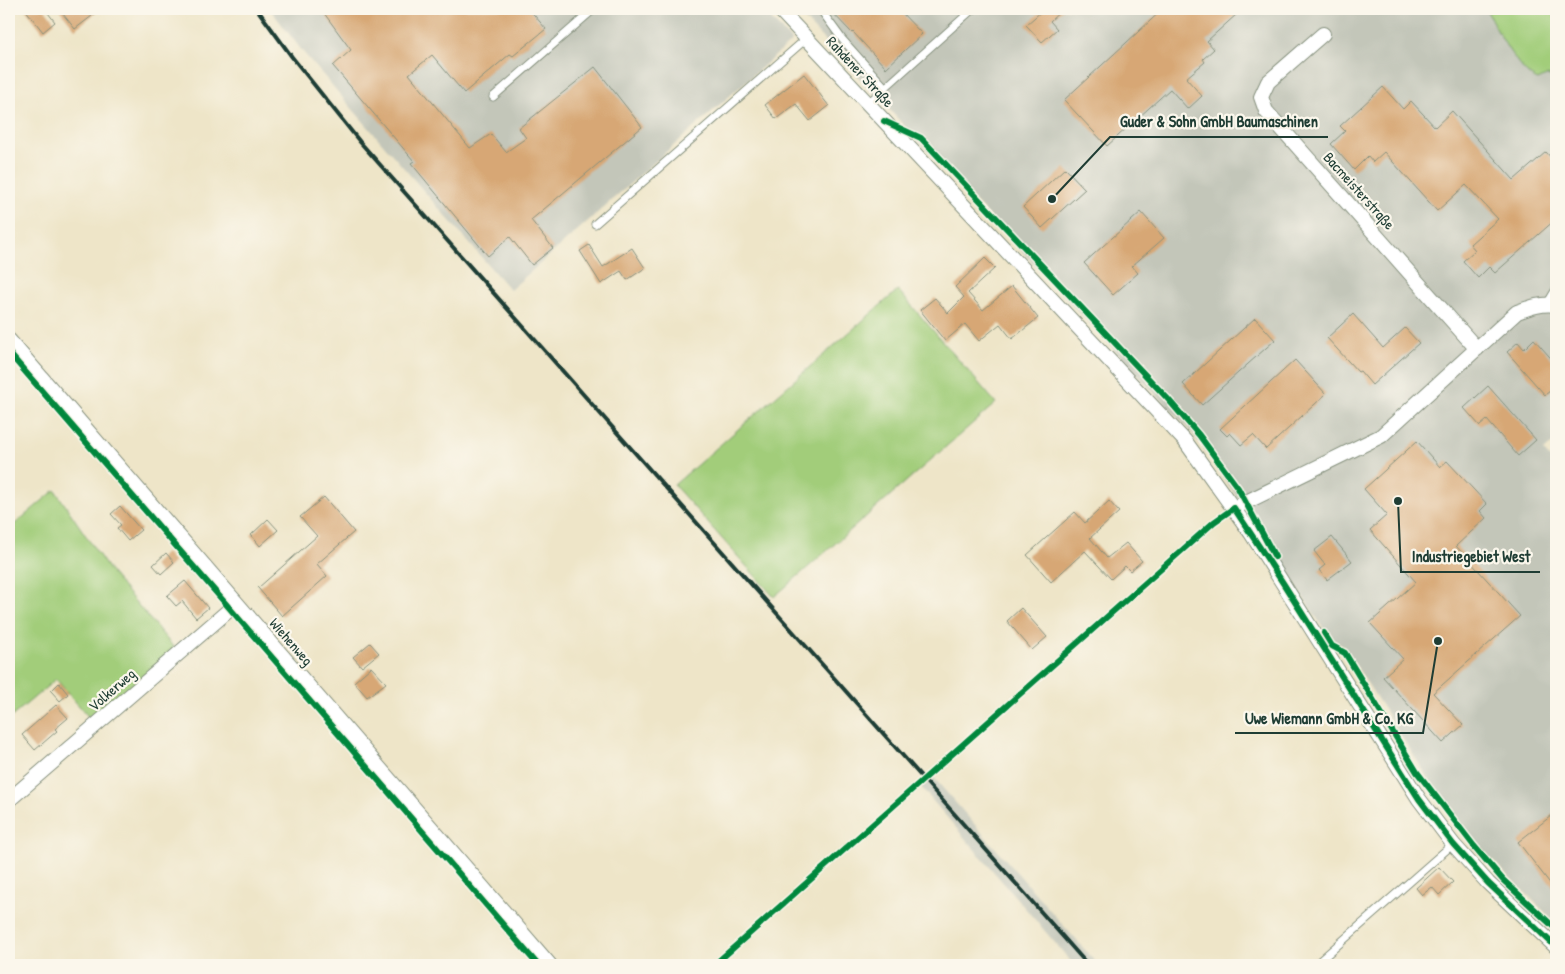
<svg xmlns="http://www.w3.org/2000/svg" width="1565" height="974" viewBox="0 0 1565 974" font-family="'Patrick Hand',sans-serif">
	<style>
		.industrial { fill: #c3c6b9 }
		.green { fill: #a2cd7a; stroke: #608557 }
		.building { fill: #d7a775 }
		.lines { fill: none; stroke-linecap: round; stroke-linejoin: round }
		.lane-casing { stroke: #86917e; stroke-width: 9 }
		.street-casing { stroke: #86917e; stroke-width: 16 }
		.lane { stroke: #fff; stroke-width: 7 }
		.street { stroke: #fff; stroke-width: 14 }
		.rail { stroke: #1f3d34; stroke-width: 4 }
		.cycleway-casing { stroke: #fbf7ec; stroke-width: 9 }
		.cycleway { stroke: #00873e; stroke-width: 6 }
		.labels { text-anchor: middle; stroke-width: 4.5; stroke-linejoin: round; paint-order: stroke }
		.street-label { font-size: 15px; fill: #1f3d34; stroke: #fbf7ec }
		.leader { fill: none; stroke: #1f3d34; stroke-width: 2 }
		.callout-dot { fill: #1f3d34; stroke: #fbf7ec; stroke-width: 2 }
		.callout-label { font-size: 16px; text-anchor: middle; font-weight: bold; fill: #1f3d34; stroke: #fbf7ec; stroke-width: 4.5; stroke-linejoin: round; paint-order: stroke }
	</style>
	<rect width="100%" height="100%" fill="#fbf7ec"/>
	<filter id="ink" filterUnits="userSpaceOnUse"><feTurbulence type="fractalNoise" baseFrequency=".02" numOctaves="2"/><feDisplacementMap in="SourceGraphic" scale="10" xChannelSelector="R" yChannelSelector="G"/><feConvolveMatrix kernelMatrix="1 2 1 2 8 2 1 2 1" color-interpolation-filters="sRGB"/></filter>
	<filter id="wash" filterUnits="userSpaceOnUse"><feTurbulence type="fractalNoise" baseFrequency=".0096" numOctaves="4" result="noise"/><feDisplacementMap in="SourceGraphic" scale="20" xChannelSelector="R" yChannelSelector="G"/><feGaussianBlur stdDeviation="1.12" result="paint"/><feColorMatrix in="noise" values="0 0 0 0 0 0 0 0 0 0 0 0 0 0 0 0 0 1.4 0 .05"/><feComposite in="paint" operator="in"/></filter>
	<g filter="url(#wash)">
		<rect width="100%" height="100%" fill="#eee5c8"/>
		<path class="industrial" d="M270,9h492l30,32 -282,249 -207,-238z
			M795,9h340l4,4 5,-4h342l23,39 47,32v360l-12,11 12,14v458l-53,-52 -40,-43 -36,-52 -83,-129 -15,-10 -65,-101 -71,-102z
			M933,777l165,188h-24l-153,-178z"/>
		<path class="green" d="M1486,9h70v71l-8,-5 -10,5c-19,-6 -43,-53 -52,-71z
			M898,290l98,113 -222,194 -100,-112z
			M55,490l56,83 65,77 -84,71 -36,-42 -47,40v-190z"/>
		<g id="blocks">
			<path class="building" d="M25,9h20l10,13 -12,10z
				M59,9h42l-26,20z
				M321,9h208l17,20 -33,27 -3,-2 -46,39 -32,-38 -23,19 61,74 21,-14 15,18 20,-14 -7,-10 76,-61 47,60 -111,93 22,28 -21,17 -22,-28 -22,19 -77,-93 3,-2 -81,-95 18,-16z
				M829,9h69l24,25 -36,34 -33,-36 -1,1z
				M1044,9h19l-13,12 7,8 -15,13 -16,-17z
				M1163,9h69l5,5 -30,27 7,8 -11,10 2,3 -19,16 16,18 -14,13 -18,-20 -63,57 -43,-46z
				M804,74l25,32 -19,15 -14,-17 -20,15 -11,-14z
				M1383,87l20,22 8,-8 24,26 17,-16 62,69 32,-28 10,11v56l-61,54 -6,-6 -11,11 -15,-17 12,-11 -5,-6 28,-25 -32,-34 -29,26 -53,-59 -11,10 -5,-6 -14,14 -23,-26 14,-13 -5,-5z
				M1065,168l20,21 -43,39 -19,-21z
				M1141,212l23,26 -32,28 6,7 -25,22 -29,-32z
				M589,245l14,22 29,-19 13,20 -18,12 -6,-9 -20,13 -21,-33z
				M985,258l10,10 -27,25 15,17 29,-24 26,32 -26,21 -12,-15 -21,17 -14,-17 -20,17 -25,-31 15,-12 13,15 16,-16 -9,-10z
				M1353,314l30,34 22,-20 14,15 -47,42 -12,-14 -2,1 -31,-34z
				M1255,318l20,22 -73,65 -19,-21z
				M1534,339l22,25v22l-11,9 -38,-43 11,-10 6,7z
				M1295,360l31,34 -60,55 -13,-14 -12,10 -11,-12 -3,3 -7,-7z
				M1488,386l48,54 -18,16 -31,-36 -7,6 -16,-18z
				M1417,441l23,26 7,-6 40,43 -7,7 6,7 -30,28 64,70 -87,77 30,32 -20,18 -60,-66 20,-18 -33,-36 46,-41 -46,-52 17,-15 -23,-26z
				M324,497l30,35 -37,32 10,12 -45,40 -24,-28 59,-52 -17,-19z
				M1109,501l10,11 -29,26 17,20 19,-15 16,18 -12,10 -5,-5 -14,13 -26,-28 -34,31 -24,-27 48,-43 10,11z
				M120,506l21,24 -13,11 -11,-13 4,-3 -10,-11z
				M268,519l10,11 -18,16 -9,-11z
				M1332,537l20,24 -25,19 -8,-10 6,-5 -11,-14z
				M166,553l8,9 -13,12 -8,-9z
				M185,581l23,27 -12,10 -14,-17 -6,5 -9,-10z
				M1021,608l26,29 -15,13 -25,-29z
				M370,643l9,10 -17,14 -9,-10z
				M371,667l15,16 -19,14 -13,-15z
				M59,683l9,11 -8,7 -9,-10z
				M56,705l12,13 -13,11 2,2 -22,19 -13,-15z
				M1556,812v79l-38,-49z
				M1439,867l14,15 -14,13 -7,-8 -10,8 -6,-7z"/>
		</g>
	</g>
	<g filter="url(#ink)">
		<use href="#blocks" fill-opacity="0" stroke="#86917e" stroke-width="1"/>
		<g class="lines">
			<defs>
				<path id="lane" d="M820,9l22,30 43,48
					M493,97l101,-88
					M868,103l105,-94
					M595,224l212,-186
					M1547,304l9,-15
					M1315,965l138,-121"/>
				<path id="street" d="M779,9l406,432 66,92 168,266 34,45 35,39 68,64
					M1323,34l-55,48 -7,15 5,14 211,238
					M9,340l541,625
					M1234,508l147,-72 136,-124c14,-5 25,-9 39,-7
					M9,800l227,-196"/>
			</defs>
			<use href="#lane" class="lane-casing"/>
			<use href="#street" class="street-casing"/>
			<use href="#lane" class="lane"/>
			<use href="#street" class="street"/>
			<path class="rail" d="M257,9l35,48 68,85 728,823"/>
			<defs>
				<path id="cycleway" d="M884,121l37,17 246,260 32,37 39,53 37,69
					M9,353l529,612
					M1324,633l8,13 13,7 72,119 57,74 29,34 53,49
					M714,965l500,-443 20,-14 49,75 136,216 34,45 35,39 68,64"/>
			</defs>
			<use href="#cycleway" class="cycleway-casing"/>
			<use href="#cycleway" class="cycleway"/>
		</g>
	</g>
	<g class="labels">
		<g class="street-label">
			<text transform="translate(860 72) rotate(47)" y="5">Rahdener Straße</text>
			<text transform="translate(1359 191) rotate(48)" y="5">Bacmeisterstraße</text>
			<text transform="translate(291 642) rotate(49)" y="5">Wiehenweg</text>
			<text transform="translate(112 690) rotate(-41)" y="5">Volkerweg</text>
		</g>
	</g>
	<path class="leader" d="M1052 199L1110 137H1328M1398 501L1401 572H1540M1438 641L1423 733H1235"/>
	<g class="callout-dot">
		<circle cx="1052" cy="199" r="5"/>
		<circle cx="1398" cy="501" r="5"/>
		<circle cx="1438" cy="641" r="5"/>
	</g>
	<g class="callout-label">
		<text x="1219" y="127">Guder &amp; Sohn GmbH Baumaschinen</text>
		<text x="1471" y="562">Industriegebiet West</text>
		<text x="1329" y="724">Uwe Wiemann GmbH &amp; Co. KG</text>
	</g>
	<rect width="1565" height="974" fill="none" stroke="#fbf7ec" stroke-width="30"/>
</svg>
